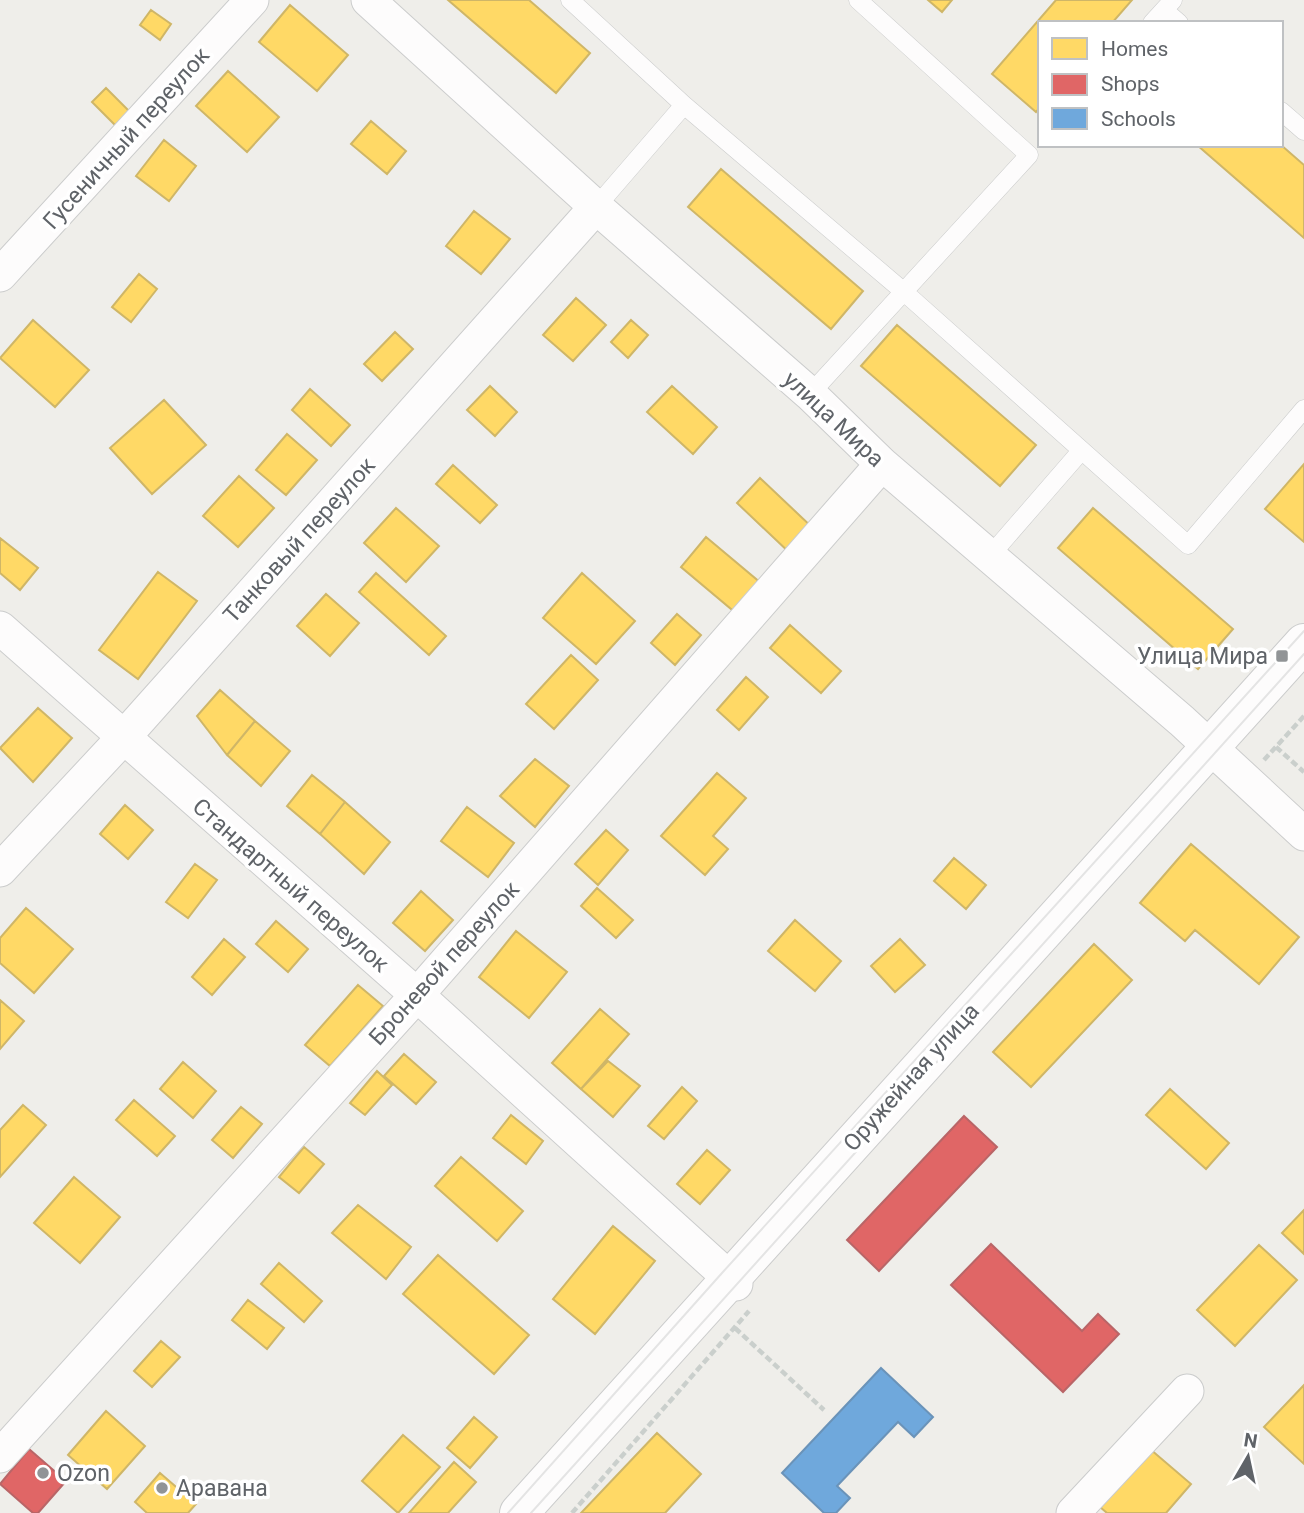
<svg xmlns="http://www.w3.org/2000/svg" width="1304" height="1513" viewBox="0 0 1304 1513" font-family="Roboto,sans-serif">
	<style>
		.homes { fill: #ffd966; stroke: #cfb667; stroke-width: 2 }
		.shops { fill: #e06666; stroke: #b96567; stroke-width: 2 }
		.schools { fill: #6fa8dc; stroke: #6a93b9; stroke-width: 2 }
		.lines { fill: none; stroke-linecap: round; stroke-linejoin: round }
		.service-casing { stroke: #cbcccc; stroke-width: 19 }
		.minor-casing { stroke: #cbcccc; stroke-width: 35 }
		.tertiary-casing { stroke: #cbcccc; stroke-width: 40 }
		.path { stroke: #cacfcc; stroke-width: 4.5; stroke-dasharray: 7 3.5; stroke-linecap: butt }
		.service { stroke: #fdfcfc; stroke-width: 18 }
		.minor { stroke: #fdfcfc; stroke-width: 33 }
		.tertiary { stroke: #fdfcfc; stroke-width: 38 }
		.tram { stroke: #e4e4e4; stroke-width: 2 }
		.poi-dot { fill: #919496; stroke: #fff; stroke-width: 2.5 }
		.labels { text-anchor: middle; stroke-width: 7; stroke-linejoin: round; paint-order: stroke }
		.street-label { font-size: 23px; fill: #5f6368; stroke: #fff }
		.poi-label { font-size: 23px; fill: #5f6368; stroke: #fff; text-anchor: start }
	</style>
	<rect width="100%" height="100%" fill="#efeeea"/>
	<path class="homes" d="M448,0h81l61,53 -34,40z
		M928,0h24l-10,12z
		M1056,0h76l-20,23h-72v84l-4,5 -44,-38z
		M290,5l58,50 -31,36 -58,-49z
		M151,10l20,14 -11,16 -20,-15z
		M228,71l51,46 -32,35 -51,-46z
		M106,88l24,24 -14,14 -24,-24z
		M371,121l35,30 -19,23 -36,-30z
		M164,140l32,26 -27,35 -33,-25z
		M1197,145h84l23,20v73z
		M721,169l142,122 -32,38 -143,-122z
		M474,211l36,28 -29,35 -35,-28z
		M139,274l18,15 -26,33 -19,-15z
		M576,298l30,27 -33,36 -30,-26z
		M33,320l56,50 -34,37 -55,-49z
		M631,320l17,15 -20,23 -17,-16z
		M897,325l139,120 -36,41 -139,-120z
		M395,332l18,17 -31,32 -18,-17z
		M490,386l27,26 -22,24 -28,-26z
		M672,386l45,41 -24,27 -46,-42z
		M310,389l40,36 -19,21 -39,-36z
		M164,400l42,45 -54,49 -42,-46z
		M287,434l30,26 -31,35 -30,-25z
		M1304,464v78l-39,-33z
		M453,465l44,40 -17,18 -44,-39z
		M239,476l35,32 -36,39 -35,-31z
		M760,478l55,52 -23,25 -55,-52z
		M396,508l43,38 -33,36 -42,-39z
		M1093,508l140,121 -35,40 -140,-121z
		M706,537l56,47 -25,30 -56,-47z
		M0,538l38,30 -18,22 -20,-17z
		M158,572l39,29 -59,78 -39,-29z
		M376,573l70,63 -17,19 -70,-63z
		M582,573l53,48 -39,43 -53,-46z
		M326,594l33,29 -29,33 -33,-30z
		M677,614l24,21 -26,30 -24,-22z
		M790,625l51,46 -20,22 -51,-45z
		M571,655l27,25 -44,49 -28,-25z
		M746,677l22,20 -29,33 -22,-20z
		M220,690l35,31 -28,34 -30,-39z
		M38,708l34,30 -39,44 -33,-34z
		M255,721l35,30 -29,35 -34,-31z
		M535,759l34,27 -34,41 -35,-31z
		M717,773l29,25 -33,38 15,13 -23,26 -44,-39z
		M312,775l33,27 -25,32 -33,-28z
		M345,802l45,40 -26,32 -44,-40z
		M125,805l28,25 -25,29 -28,-25z
		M467,807l47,36 -26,34 -47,-36z
		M606,830l22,20 -30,35 -23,-21z
		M1191,844l108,93 -40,47 -64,-54 -10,11 -45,-38z
		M954,858l32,27 -20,24 -32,-28z
		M195,864l22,16 -29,38 -22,-16z
		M597,888l36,32 -17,18 -35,-32z
		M421,891l32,29 -28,31 -32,-28z
		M26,908l47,41 -39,44 -34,-30v-25z
		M795,920l46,41 -26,30 -47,-40z
		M276,921l32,28 -20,23 -32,-28z
		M516,931l51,41 -38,46 -50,-41z
		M224,939l21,18 -33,38 -20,-18z
		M900,939l25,26 -30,27 -24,-26z
		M1094,944l38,36 -101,107 -38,-35z
		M358,985l25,21 -53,60 -25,-21z
		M0,1000l24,21 -24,28z
		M600,1009l29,25 -48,55 -29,-26z
		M404,1054l32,28 -20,22 -32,-28z
		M608,1061l32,25 -27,31 -32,-28z
		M183,1062l33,29 -23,27 -33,-29z
		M377,1071l15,14 -27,30 -15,-12z
		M682,1087l15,14 -33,38 -16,-13z
		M1170,1089l59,54 -23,26 -60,-54z
		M134,1100l41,36 -18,20 -41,-36z
		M23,1105l23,20 -46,52v-47z
		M241,1107l21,17 -29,34 -21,-18z
		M511,1115l32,26 -17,23 -33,-26z
		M304,1147l20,17 -25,29 -20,-16z
		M707,1150l23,20 -30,34 -23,-20z
		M461,1157l62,54 -26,30 -62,-55z
		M74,1177l46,40 -40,46 -46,-40z
		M358,1205l53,42 -25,32 -54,-46z
		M1304,1210v44l-22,-21z
		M613,1226l42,35 -60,73 -42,-35z
		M1259,1245l38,35 -62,66 -38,-36z
		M438,1255l91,80 -35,39 -91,-80z
		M279,1263l43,38 -18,21 -43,-38z
		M248,1300l36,28 -17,21 -35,-29z
		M161,1341l19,16 -28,30 -18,-16z
		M1304,1385v79l-40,-37z
		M106,1411l39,35 -38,43 -39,-34z
		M474,1417l23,20 -27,31 -23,-20z
		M657,1433l44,41 -36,39h-84z
		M403,1435l37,32 -42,46 -36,-32z
		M1143,1443l48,41 -25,29h-59l-14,-12z
		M454,1462l22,20 -28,31h-39z
		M160,1473l36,31 -8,9h-41l-12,-11z"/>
	<path class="shops" d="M964,1116l33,31 -118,124 -32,-31z
		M991,1244l91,87 16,-17 21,20 -56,58 -112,-107z
		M29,1449l37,32 -28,32h-5l-33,-29z"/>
	<path class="schools" d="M881,1368l52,49 -19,20 -16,-15 -61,64 13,12 -14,15h-12l-42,-40z"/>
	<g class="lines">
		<defs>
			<path id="service" d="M570,0l114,105 219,186 285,254 116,-136
				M1164,10l15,13
				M1152,23l21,-23
				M1281,111l23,20
				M596,207l88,-102
				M810,394l219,-239 -171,-155
				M989,557l92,-106"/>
			<path id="minor" d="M368,0l228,207 214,187 72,70 300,257 122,113
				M0,275l252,-275
				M0,628l417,367 319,289
				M0,870l123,-132 473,-531
				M0,1456l417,-461 465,-531
				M1073,1513l114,-122"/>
			<path id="tertiary" d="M519,1513l785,-870"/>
		</defs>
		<use href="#service" class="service-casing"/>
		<use href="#minor" class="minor-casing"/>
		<use href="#tertiary" class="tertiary-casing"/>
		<path class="path" d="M1276,747l28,25
			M1264,760l40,-44
			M735,1328l89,82
			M572,1513l177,-202"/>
		<use href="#service" class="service"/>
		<use href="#minor" class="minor"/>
		<use href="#tertiary" class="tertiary"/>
		<path class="tram" d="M508,1513l214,-240 582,-642
			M531,1513l773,-859"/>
	</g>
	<g class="poi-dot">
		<rect x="1275" y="649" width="14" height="14" rx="3.5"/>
		<circle cx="43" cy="1473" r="7"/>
		<circle cx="162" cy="1488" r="7"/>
	</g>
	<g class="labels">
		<g class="street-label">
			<text transform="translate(126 138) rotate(-48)" y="8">Гусеничный переулок</text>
			<text transform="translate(834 419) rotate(43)" y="8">улица Мира</text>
			<text transform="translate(299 540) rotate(-48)" y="8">Танковый переулок</text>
			<text transform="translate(291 885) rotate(41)" y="8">Стандартный переулок</text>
			<text transform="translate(444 963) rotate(-48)" y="8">Броневой переулок</text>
			<text transform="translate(911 1077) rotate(-48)" y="8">Оружейная улица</text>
		</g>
		<g class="poi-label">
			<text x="1268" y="664" text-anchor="end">Улица Мира</text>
			<text x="57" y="1481">Ozon</text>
			<text x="176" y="1496">Аравана</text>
		</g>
	</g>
	<rect x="1038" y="21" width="245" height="126" fill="#ffffff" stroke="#bfc1c3" stroke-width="2"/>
	<rect x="1052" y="38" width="35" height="21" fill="#ffd966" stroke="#bfc1c3" stroke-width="2"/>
	<text x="1101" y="56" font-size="21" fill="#5f6368">Homes</text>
	<rect x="1052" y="74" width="35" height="21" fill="#e06666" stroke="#bfc1c3" stroke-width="2"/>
	<text x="1101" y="91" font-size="21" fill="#5f6368">Shops</text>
	<rect x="1052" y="108" width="35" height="21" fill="#6fa8dc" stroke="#bfc1c3" stroke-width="2"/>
	<text x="1101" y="126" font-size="21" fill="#5f6368">Schools</text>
	<g transform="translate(1248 1457) rotate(9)" stroke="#ffffff" stroke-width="5" paint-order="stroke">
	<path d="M0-5L12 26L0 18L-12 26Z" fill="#5f6368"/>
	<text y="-10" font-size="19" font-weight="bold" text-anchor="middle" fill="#5f6368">N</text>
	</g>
</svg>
